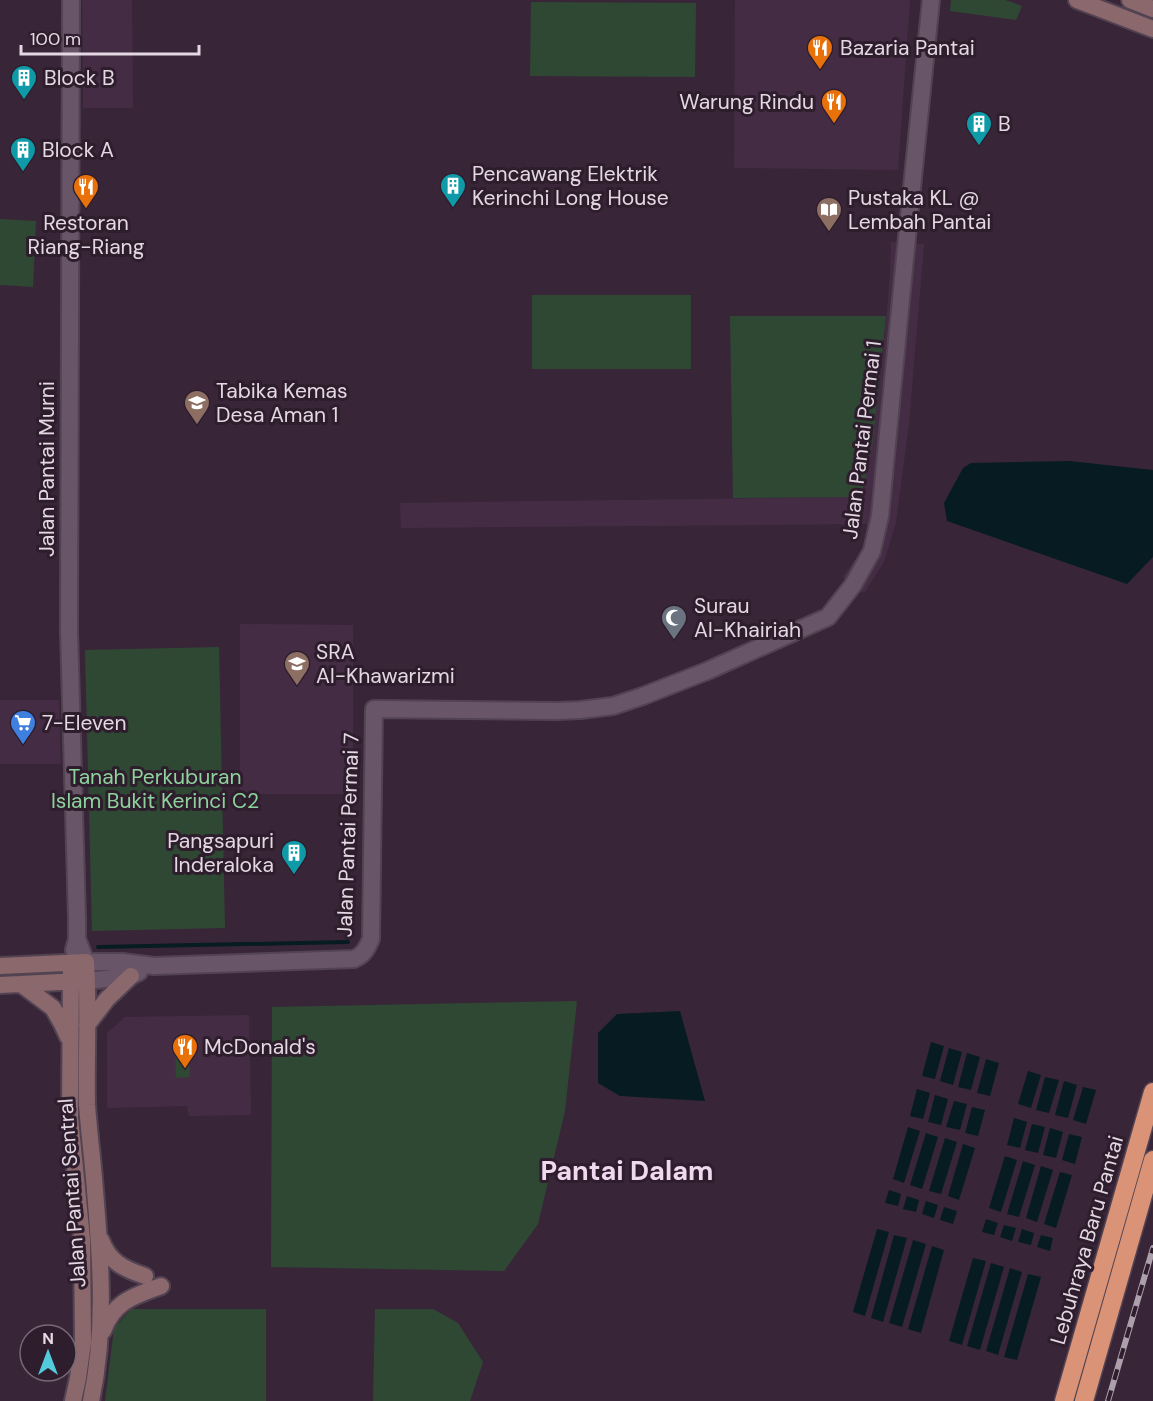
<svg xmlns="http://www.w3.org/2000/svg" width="1153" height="1401" viewBox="0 0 1153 1401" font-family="'DM Sans',sans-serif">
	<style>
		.built { fill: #442d44 }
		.green { fill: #2f4834 }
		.water { fill: #071b22 }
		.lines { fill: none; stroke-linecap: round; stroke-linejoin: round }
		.stream { stroke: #071b22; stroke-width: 4 }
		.tertiary-casing { stroke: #524352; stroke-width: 20 }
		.secondary-casing { stroke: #524352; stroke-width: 20 }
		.motorway-casing { stroke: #524352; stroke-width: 21 }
		.tertiary { stroke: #695568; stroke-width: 16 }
		.secondary { stroke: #8b686c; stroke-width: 16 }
		.motorway { stroke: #da9376; stroke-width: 18 }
		.rail-casing { stroke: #ad9fac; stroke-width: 6 }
		.rail { stroke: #2e1d2d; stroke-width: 4; stroke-dasharray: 11; stroke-linecap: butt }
		.labels { text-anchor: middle; stroke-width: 6; stroke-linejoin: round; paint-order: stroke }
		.poi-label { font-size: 21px; fill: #e4d8e3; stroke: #2e1d2d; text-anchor: start }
		.street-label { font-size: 21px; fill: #e4d8e3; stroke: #2e1d2d }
		.park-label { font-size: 21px; fill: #8ed39b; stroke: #2e1d2d }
		.district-label { font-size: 27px; font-weight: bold; fill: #f0d9ef; stroke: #2e1d2d }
	</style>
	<rect width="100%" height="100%" fill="#382638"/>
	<path class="built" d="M82,0h50l1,108h-50z
		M735,0h175l-12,170 -164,-2z
		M891,242l33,2 -15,179 -13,99 -12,40 -20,31 -22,-16 18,-23 6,-14 1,-16 -466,4 -1,-25 459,-6 14,-56 11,-97 6,-69z
		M240,624l113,1v169h-113z
		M0,700h59l2,64h-61z
		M249,1015l2,100 -62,1 -2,-10 -80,2v-75l18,-16z"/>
	<path class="green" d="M951,0h54l17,6 -6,14 -66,-9z
		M531,2l165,1 -1,74 -165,-1z
		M0,219l36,2 -3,66 -33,-2z
		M532,295h159v74h-159z
		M730,316h156l-13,125 -8,40 -5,16 -127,1z
		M219,647l6,281 -133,3 -7,-281z
		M577,1001l-12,110 -27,113 -34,47 -233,-4 1,-260z
		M175,1049h14l1,28 -14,1z
		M131,1309h135v92h-161l9,-73z
		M375,1309h58l25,14 25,39 -13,39h-97z"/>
	<path class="water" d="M1069,461l84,9v87l-26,27 -180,-63 -3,-18 19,-35 8,-5z
		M680,1011l25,90 -85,-5 -22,-13v-50l19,-19z
		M931,1042l13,4 -9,33 -13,-3z
		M949,1048l13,4 -9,33 -13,-4z
		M967,1053l13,4 -9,33 -13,-3z
		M986,1059l13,4 -9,33 -13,-3z
		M1028,1071l13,4 -10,33 -13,-4z
		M1045,1077l14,3 -10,33 -13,-3z
		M1064,1081l13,4 -9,33 -13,-3z
		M1083,1087l13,3 -10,34 -13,-4z
		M917,1089l13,4 -7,26 -13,-3z
		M935,1095l13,4 -7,26 -13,-3z
		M954,1101l13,3 -7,26 -14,-3z
		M972,1107l13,3 -7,26 -13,-3z
		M1014,1118l13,4 -7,26 -13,-3z
		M1032,1124l13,3 -7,26 -13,-3z
		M908,1127l12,4 -16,52 -11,-4z
		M1050,1128l13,4 -7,26 -13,-3z
		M926,1133l12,4 -16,52 -12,-4z
		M1069,1134l13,3 -7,27 -13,-4z
		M945,1138l12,4 -16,52 -12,-3z
		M963,1144l12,4 -16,52 -11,-4z
		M1005,1156l12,4 -16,52 -12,-4z
		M1023,1161l12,4 -16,52 -12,-3z
		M1041,1166l12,4 -16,52 -11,-4z
		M1060,1172l12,3 -16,53 -12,-4z
		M889,1190l12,4 -3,12 -13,-3z
		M907,1196l12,4 -3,12 -13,-3z
		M926,1201l12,4 -4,13 -12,-4z
		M944,1207l13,4 -4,13 -13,-4z
		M986,1219l12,4 -4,12 -12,-3z
		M1004,1225l12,3 -4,13 -12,-4z
		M877,1229l12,3 -24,84 -12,-4z
		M1022,1229l12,4 -3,12 -13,-3z
		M894,1235l13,3 -24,84 -12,-4z
		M1041,1235l12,3 -3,13 -13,-4z
		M913,1240l13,4 -24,83 -13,-4z
		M932,1246l12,4 -23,83 -13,-4z
		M973,1258l13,3 -24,84 -13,-4z
		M991,1263l13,4 -24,83 -13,-4z
		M1010,1268l12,4 -24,83 -12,-4z
		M1028,1274l13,3 -24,83 -13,-3z"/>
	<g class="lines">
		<path class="stream" d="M98,947l250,-5"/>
		<defs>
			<path id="tertiary" d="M71,0l-2,630 8,289v20l-3,11
				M77,939l9,23h36l32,4 200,-7c10,-4 13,-11 17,-20l3,-230 183,2 23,-1 33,-4 30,-10 64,-25 121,-54 25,-32 19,-34 8,-35 28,-289 23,-227
				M87,981l44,-5 8,-4"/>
			<path id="secondary" d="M1077,0l76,29
				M1130,0l23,9
				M71,963l-1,155 12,121 1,103 -5,36 -5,23
				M0,966l86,-4c3,48 0,95 1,143 2,28 6,57 8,86 6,71 11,140 -4,210
				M21,984l32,24 9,16 6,13
				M0,985l80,-4
				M87,1025l20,-26 24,-23
				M101,1240c8,22 23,29 44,36
				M103,1331c11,-30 31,-35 58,-45"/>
			<path id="motorway" d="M1064,1401l89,-309
				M1084,1401l69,-241"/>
		</defs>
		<use href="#tertiary" class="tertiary-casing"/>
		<use href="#secondary" class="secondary-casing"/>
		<use href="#motorway" class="motorway-casing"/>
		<use href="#tertiary" class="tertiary"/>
		<use href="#secondary" class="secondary"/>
		<use href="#motorway" class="motorway"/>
		<defs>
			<path id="rail" d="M1108,1401l45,-153"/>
		</defs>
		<use href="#rail" class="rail-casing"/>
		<use href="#rail" class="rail"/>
	</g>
	<defs>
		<symbol id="restaurant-pin" viewBox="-11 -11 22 30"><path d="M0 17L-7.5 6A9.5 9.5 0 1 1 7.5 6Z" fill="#e8710a" stroke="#2e1d2d"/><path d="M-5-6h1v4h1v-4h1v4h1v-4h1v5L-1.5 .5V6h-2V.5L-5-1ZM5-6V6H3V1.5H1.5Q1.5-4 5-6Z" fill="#fff"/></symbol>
		<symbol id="building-pin" viewBox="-11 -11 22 30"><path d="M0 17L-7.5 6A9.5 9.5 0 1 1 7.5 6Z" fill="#0f9aa8" stroke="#2e1d2d"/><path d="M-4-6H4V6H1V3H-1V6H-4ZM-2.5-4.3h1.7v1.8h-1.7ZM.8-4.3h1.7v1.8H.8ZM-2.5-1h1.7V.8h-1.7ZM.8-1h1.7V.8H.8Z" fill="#fff"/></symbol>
		<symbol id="library-pin" viewBox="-11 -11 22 30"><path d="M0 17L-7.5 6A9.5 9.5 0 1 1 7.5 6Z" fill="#8d6e63" stroke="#2e1d2d"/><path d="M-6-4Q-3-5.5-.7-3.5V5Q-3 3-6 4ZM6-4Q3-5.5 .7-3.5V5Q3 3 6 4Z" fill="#fff"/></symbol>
		<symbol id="school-pin" viewBox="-11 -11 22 30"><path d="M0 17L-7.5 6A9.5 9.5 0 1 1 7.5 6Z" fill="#8d6e63" stroke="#2e1d2d"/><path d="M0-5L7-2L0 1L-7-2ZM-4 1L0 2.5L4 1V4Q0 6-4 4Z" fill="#fff"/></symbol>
		<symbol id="mosque-pin" viewBox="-11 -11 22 30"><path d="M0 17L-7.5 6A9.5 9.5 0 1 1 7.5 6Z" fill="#6b7280" stroke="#2e1d2d"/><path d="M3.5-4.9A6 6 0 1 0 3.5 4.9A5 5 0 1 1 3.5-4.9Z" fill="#fff"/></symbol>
		<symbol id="supermarket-pin" viewBox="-11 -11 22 30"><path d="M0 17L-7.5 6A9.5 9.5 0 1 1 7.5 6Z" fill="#3f7fe0" stroke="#2e1d2d"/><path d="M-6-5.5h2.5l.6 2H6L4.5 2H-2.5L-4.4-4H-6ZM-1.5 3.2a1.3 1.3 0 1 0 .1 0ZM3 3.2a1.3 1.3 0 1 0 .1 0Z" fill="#fff"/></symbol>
	</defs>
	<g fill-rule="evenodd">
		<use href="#restaurant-pin" x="805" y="33" width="30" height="40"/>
		<use href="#building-pin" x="9" y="63" width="30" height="40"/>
		<use href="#restaurant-pin" x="819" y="87" width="30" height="40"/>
		<use href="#building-pin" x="964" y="109" width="30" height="40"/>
		<use href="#building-pin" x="8" y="135" width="30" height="40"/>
		<use href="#building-pin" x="438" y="171" width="30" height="40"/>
		<use href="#restaurant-pin" x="71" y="172" width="30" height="40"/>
		<use href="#library-pin" x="814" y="195" width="30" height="40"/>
		<use href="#school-pin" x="182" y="388" width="30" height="40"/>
		<use href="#mosque-pin" x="659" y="603" width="30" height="40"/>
		<use href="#school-pin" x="282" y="649" width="30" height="40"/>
		<use href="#supermarket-pin" x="8" y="708" width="30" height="40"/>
		<use href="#building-pin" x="279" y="838" width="30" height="40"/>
		<use href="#restaurant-pin" x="170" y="1032" width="30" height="40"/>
	</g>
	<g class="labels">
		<g class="poi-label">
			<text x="840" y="55">Bazaria Pantai</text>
			<text x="44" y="85">Block B</text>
			<text x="814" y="109" text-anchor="end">Warung Rindu</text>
			<text x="998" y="131">B</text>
			<text x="42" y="157">Block A</text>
			<text x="472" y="181">Pencawang Elektrik<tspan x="472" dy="24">Kerinchi Long House</tspan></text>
			<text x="848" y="205">Pustaka KL @<tspan x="848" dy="24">Lembah Pantai</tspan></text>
			<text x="86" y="230" text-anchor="middle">Restoran<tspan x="86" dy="24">Riang-Riang</tspan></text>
			<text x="216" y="398">Tabika Kemas<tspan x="216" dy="24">Desa Aman 1</tspan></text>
			<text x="694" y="613">Surau<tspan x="694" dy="24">Al-Khairiah</tspan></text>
			<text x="316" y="659">SRA<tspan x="316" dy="24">Al-Khawarizmi</tspan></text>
			<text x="42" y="730">7-Eleven</text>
			<text x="274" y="848" text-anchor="end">Pangsapuri<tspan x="274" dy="24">Inderaloka</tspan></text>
			<text x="204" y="1054">McDonald's</text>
		</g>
		<g class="street-label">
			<text transform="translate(862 440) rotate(-83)" y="7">Jalan Pantai Permai 1</text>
			<text transform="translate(47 469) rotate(-90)" y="7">Jalan Pantai Murni</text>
			<text transform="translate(348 835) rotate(-88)" y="7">Jalan Pantai Permai 7</text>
			<text transform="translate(72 1193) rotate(-94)" y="7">Jalan Pantai Sentral</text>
			<text transform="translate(1087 1240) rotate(-74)" y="7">Lebuhraya Baru Pantai</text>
		</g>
		<g class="park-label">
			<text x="155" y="784">Tanah Perkuburan<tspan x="155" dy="24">Islam Bukit Kerinci C2</tspan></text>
		</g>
		<g class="district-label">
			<text x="627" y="1180">Pantai Dalam</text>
		</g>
	</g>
	<g transform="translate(48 1353)"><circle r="28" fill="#2e1d2d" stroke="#776876" stroke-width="1.5"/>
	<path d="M0-4.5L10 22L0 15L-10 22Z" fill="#54cadd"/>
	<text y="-9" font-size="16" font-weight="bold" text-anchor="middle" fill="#e4d8e3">N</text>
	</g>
	<path d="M21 45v9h178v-9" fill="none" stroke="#e4d8e3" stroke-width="3"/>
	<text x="30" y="45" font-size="18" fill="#e4d8e3" stroke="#2e1d2d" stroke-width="4.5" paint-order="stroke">100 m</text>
</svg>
